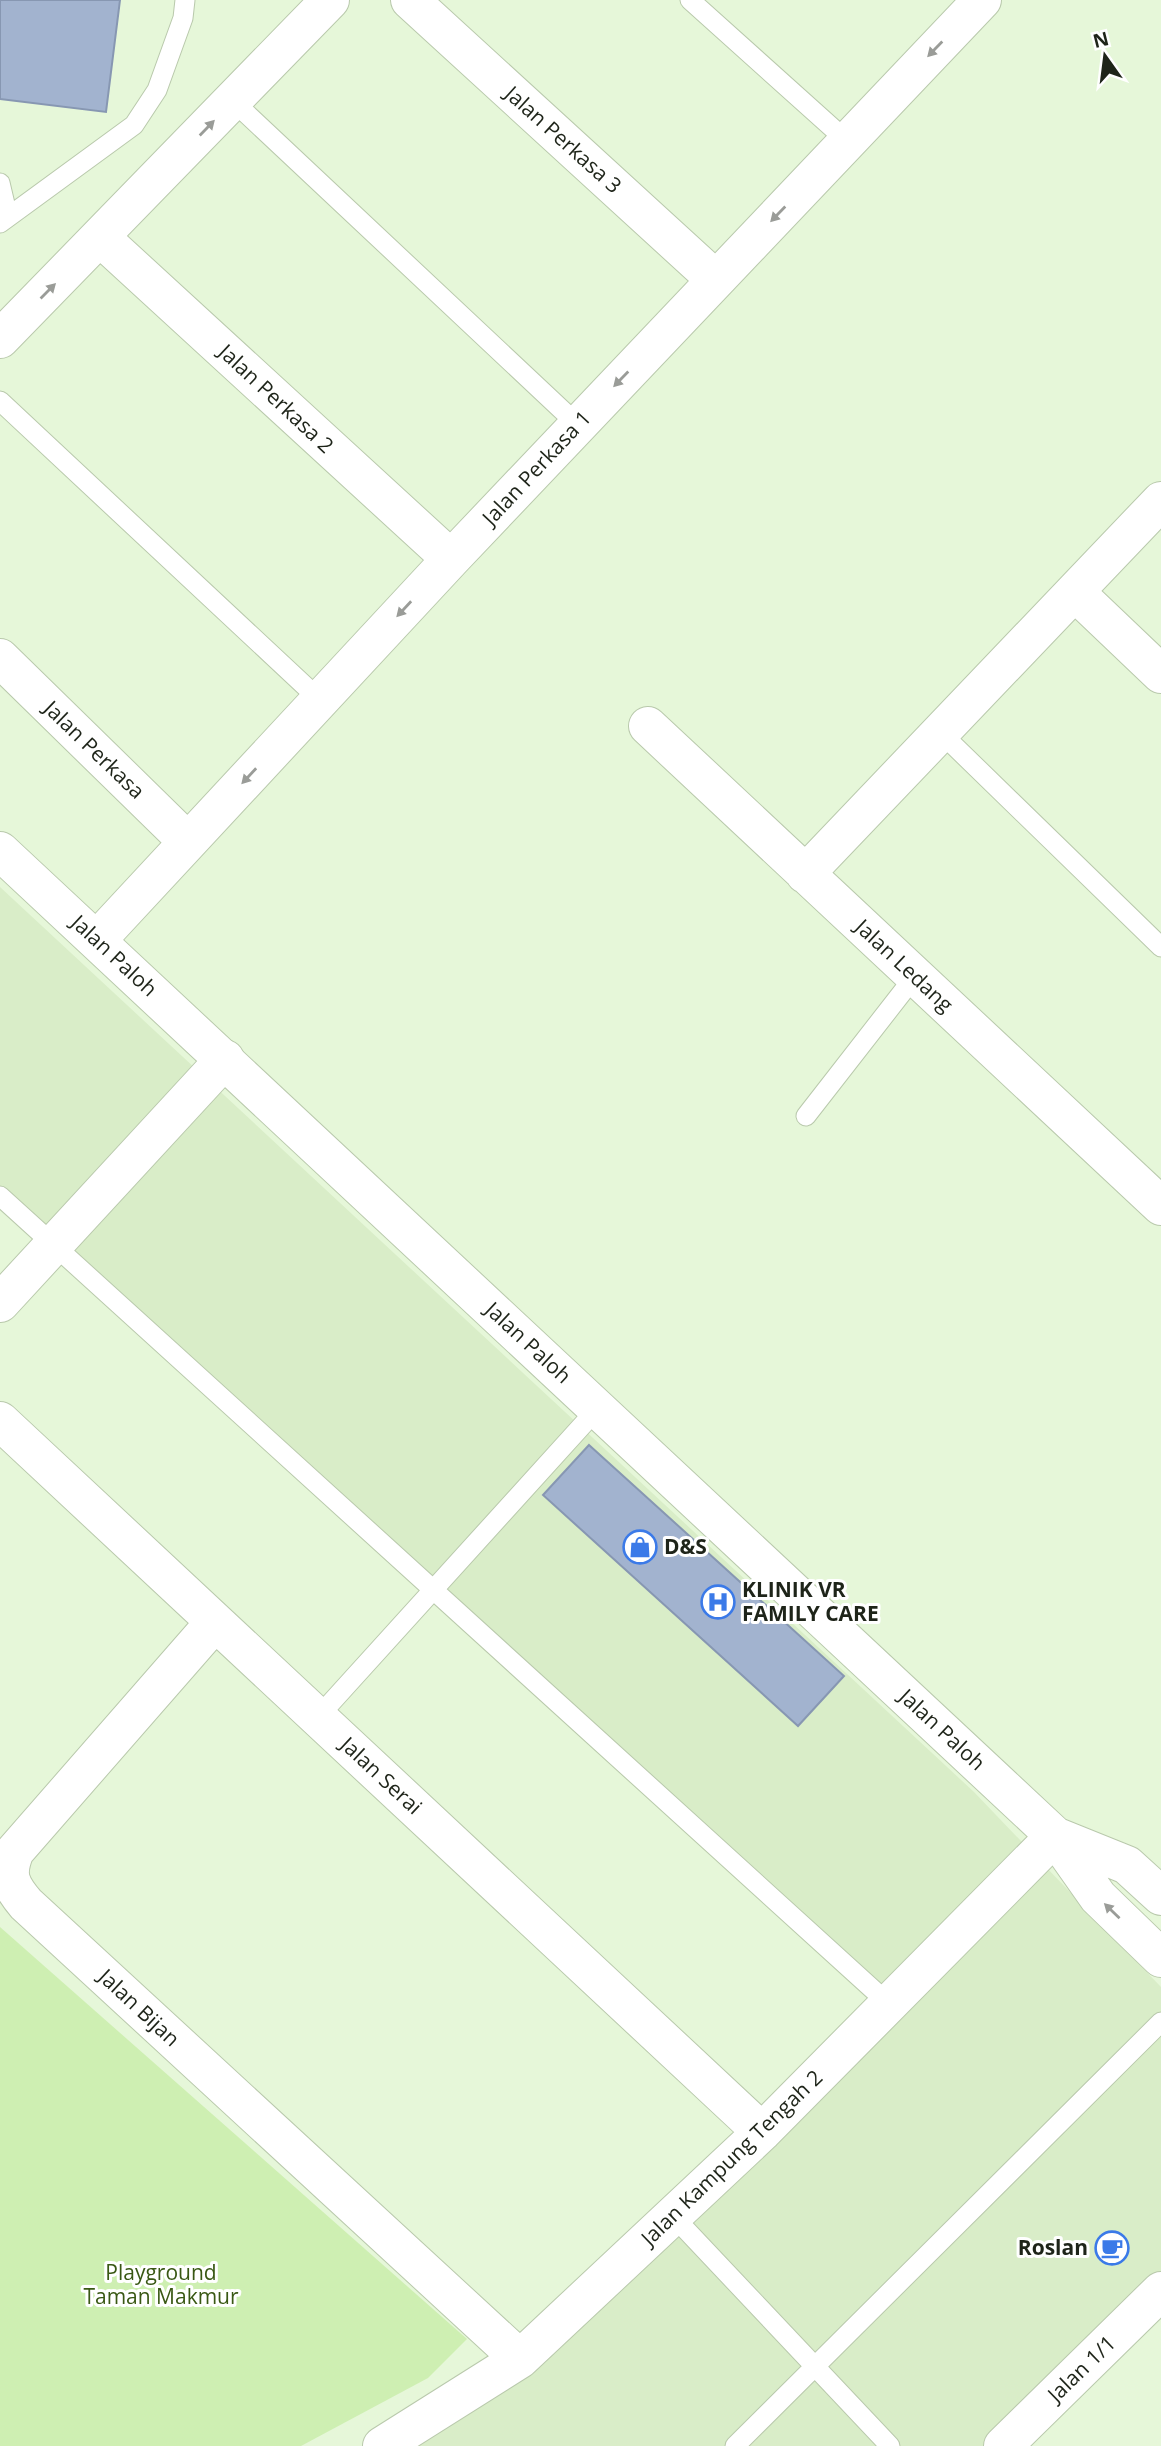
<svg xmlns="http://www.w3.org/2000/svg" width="1161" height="2446" viewBox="0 0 1161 2446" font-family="'Open Sans',sans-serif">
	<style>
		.built { fill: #d9edc8 }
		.green { fill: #ceefb2 }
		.building { fill: #a2b3cf; stroke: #8797b2; stroke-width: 2 }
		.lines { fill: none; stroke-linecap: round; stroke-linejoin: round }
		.service-casing { stroke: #b9c9ac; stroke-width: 21 }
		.minor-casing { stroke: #b9c9ac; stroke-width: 40 }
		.secondary-casing { stroke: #b9c9ac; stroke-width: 40 }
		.service { stroke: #fff; stroke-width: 19 }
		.minor { stroke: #fff; stroke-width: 38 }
		.secondary { stroke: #fff; stroke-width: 38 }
		.oneway { fill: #9a9c98 }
		.labels { text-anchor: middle; stroke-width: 6; stroke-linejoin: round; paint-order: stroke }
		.street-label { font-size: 21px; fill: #1e2419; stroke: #fff }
		.poi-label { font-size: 21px; font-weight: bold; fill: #1e2419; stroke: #fff; text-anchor: start }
		.park-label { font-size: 21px; fill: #395814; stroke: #fff }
	</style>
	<rect width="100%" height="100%" fill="#e6f7d9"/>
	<path class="built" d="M0,887l974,905 187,195v325l-137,134h-611l481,-423 -894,-814z"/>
	<path class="green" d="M0,1927l467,412 -39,39 -127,68h-301z"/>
	<path class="building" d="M0,0h120l-14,112 -106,-13z
		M589,1445l255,231 -46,50 -255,-231z"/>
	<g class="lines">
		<defs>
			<path id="service" d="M690,0l157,141
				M233,101l345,324
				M0,183l8,34
				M0,223l134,-98 23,-35 26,-72 2,-18
				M0,401l320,299
				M940,732l221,215
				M806,1116l109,-140
				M0,1196l889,808
				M318,1717l280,-309
				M673,2216l217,230
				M735,2446l426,-424"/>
			<path id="minor" d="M410,0l306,280
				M101,238l350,321
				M0,339l330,-339
				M1075,592l86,82
				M0,658l188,184
				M648,726l513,480
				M805,874l356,-373
				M97,940l354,-381 531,-559
				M0,1303l225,-244
				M0,1421l762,711
				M215,1622l-200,229c-10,24 -5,34 11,53l494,455
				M382,2446l138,-87 242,-227 293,-296
				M1003,2446l158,-155"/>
			<path id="secondary" d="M0,851l1055,985 43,61 63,61
				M1055,1836l72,29 34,31"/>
		</defs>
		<use href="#service" class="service-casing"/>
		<use href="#minor" class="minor-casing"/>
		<use href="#secondary" class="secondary-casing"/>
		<use href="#service" class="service"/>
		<use href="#minor" class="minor"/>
		<use href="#secondary" class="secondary"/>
	</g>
	<defs><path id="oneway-solid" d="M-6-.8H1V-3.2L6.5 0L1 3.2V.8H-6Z" transform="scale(1.75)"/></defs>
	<g class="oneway">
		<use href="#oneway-solid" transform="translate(935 49) rotate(134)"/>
		<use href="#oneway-solid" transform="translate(207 128) rotate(-46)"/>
		<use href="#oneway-solid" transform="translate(778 214) rotate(134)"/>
		<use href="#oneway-solid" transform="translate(48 291) rotate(-45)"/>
		<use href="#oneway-solid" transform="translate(621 379) rotate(134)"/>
		<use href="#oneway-solid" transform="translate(404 609) rotate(133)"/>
		<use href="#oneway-solid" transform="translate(249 776) rotate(133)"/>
		<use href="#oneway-solid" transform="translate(1112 1911) rotate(-136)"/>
	</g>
	<defs>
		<symbol id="shop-ring" viewBox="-11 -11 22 22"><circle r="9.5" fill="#fff" stroke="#3b7ae8" stroke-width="1.5"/><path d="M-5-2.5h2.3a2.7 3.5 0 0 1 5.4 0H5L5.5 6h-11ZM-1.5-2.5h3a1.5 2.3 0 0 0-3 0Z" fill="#3b7ae8"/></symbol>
		<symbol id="hospital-ring" viewBox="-11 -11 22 22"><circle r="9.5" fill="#fff" stroke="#3b7ae8" stroke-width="1.5"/><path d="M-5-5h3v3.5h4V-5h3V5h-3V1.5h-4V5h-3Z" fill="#3b7ae8"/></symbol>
		<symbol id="cafe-ring" viewBox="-11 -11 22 22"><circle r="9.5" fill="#fff" stroke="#3b7ae8" stroke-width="1.5"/><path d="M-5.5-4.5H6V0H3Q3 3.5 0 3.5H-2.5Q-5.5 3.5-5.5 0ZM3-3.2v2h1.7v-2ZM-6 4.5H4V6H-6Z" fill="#3b7ae8"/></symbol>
	</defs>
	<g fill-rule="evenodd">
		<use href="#shop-ring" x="621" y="1528" width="38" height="38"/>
		<use href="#hospital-ring" x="699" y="1583" width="38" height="38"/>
		<use href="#cafe-ring" x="1093" y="2229" width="38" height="38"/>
	</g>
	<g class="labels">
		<g class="street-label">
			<text transform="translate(563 140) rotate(42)" y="7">Jalan Perkasa 3</text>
			<text transform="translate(276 399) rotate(43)" y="7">Jalan Perkasa 2</text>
			<text transform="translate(537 468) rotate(-47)" y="7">Jalan Perkasa 1</text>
			<text transform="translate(94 750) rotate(44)" y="7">Jalan Perkasa</text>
			<text transform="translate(114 956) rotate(43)" y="7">Jalan Paloh</text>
			<text transform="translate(904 966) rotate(43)" y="7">Jalan Ledang</text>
			<text transform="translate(528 1343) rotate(43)" y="7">Jalan Paloh</text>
			<text transform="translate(942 1730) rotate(43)" y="7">Jalan Paloh</text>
			<text transform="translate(381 1776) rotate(43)" y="7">Jalan Serai</text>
			<text transform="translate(139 2008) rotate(43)" y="7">Jalan Bijan</text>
			<text transform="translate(732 2158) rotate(-44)" y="7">Jalan Kampung Tengah 2</text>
			<text transform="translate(1082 2369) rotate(-44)" y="7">Jalan 1/1</text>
		</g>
		<g class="poi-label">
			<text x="664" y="1554">D&amp;S</text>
			<text x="742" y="1597">KLINIK VR<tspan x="742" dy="24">FAMILY CARE</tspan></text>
			<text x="1088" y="2255" text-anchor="end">Roslan</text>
		</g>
		<g class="park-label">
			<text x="161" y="2280">Playground<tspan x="161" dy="24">Taman Makmur</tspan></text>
		</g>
	</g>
	<g transform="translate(1105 56) rotate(346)" stroke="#ffffff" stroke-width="5" paint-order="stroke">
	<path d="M0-5L12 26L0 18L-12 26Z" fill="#1e2419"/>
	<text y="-10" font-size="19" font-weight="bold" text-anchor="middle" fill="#1e2419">N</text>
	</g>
</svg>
